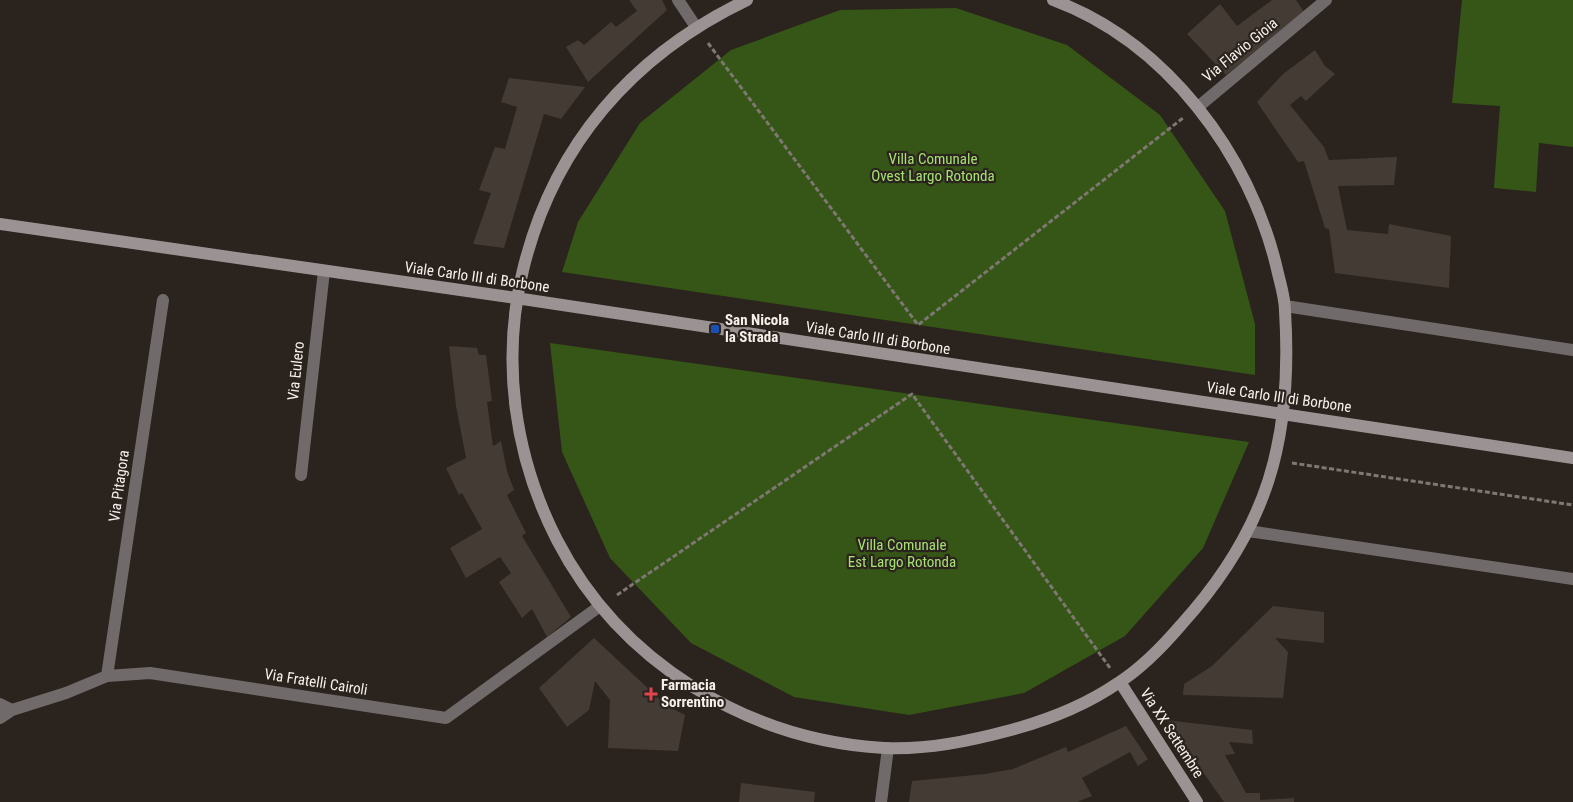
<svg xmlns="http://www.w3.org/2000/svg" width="1573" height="802" viewBox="0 0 1573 802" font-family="'Roboto Condensed',sans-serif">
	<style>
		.green { fill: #365617 }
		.building { fill: #433b34 }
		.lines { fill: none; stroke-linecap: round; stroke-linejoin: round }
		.path { stroke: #7e7772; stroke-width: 3; stroke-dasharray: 5 2.5; stroke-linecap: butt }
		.street { stroke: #706a6b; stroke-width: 12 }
		.secondary { stroke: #9b9293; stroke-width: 12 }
		.transit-dot { fill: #1a4fb4; stroke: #2b231d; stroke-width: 2 }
		.health-dot { fill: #e0444e; stroke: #2b231d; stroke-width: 2 }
		.labels { text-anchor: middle; stroke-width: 4.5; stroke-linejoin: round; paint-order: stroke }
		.street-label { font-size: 15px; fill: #f6f0ec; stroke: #2b231d }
		.park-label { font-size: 15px; fill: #a5e171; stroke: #2b231d }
		.poi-label { font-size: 15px; font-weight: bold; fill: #f6f0ec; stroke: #2b231d; text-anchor: start }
	</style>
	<rect width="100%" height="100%" fill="#2b231d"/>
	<path class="green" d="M1462,0h111v147l-34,-4 -3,49 -42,-4 6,-82 -48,-3z
		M956,8l111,37 93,70 65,96 30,113v51l-693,-103 16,-50 62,-99 91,-73 109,-40z
		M550,343l699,99 -46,106 -78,88 -101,57 -115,22 -115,-18 -103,-54 -81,-85 -48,-106z"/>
	<path class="building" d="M629,0h33l5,10 -79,72 -22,-35 12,-7 6,5 27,-23 5,5 21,-16z
		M1272,0h24l8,12 -78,63 -39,-41 33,-30 17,22z
		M1315,50l10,16 10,8 -29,27 -5,-5 -11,9 34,42 5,13 68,-3 -3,28 -56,1 9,44 41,4 1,-10 62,12 -2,52 -114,-15 -6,-44 -4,-1 -21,-67 -6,1 -41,-60 26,-28z
		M509,78l76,9 -24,32 -17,-5 -40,134 -31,-4 18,-51 -12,-3 16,-43 10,2 12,-42 -16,-5z
		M449,346l28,2 2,7h7l6,46 -5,1 6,44 8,-5 6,30 7,19 -7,5 19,38 -4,3 49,81 -24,20 -15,-28 -10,9 -23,-36 12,-9 -11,-16 -34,21 -16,-30 32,-19 -20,-36 -3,2 -13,-27 20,-10 -10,-52z
		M1273,606l51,6v31l-49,-5 13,14 -5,46 -100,-3 1,-11 28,-18z
		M594,638l72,67 19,10 -7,36 -70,-3 2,-48 -15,-19 -6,29 -22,17 -28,-39z
		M1166,720l86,10 1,14 -24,-2 6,12 -10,1 21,38h14v7l34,-2v4h-70z
		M1126,726l22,33 -10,7 -8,-14 -48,26 10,18 -15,6h-168l3,-21 73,-7 28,-5 53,-22 2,5z
		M741,783l74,9 -1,10h-75z"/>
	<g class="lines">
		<path class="path" d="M708,43l210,282 265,-207
			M1292,463l281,42
			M617,595l295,-201 198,274"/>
		<path class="street" d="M678,0l18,27
			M1198,107l128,-107
			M1285,306l288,44
			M301,475l23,-204
			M1248,531l325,48
			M107,676l56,-376
			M0,704l12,6
			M0,718l12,-8 54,-17 41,-17 43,-3 296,45 154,-112
			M881,802l7,-54"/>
		<path class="secondary" d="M747,0c-115,55 -194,146 -224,270 -22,91 -9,186 34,270 63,122 190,200 327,208 43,2 86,-7 127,-18 37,-10 75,-25 107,-47 24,-15 45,-37 63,-58 87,-96 112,-186 104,-314 0,-14 -5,-28 -8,-42 -27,-115 -111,-227 -224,-269
			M0,224l516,74 1057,160
			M1120,682l77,120"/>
	</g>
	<rect class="transit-dot" x="710" y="324" width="10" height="10" rx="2.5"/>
	<path class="health-dot" d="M648.5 686.5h5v5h5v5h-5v5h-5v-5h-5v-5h5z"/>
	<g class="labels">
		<g class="street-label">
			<text transform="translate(1240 50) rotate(-39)" y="5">Via Flavio Gioia</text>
			<text transform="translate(477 277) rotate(8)" y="5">Viale Carlo III di Borbone</text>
			<text transform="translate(878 338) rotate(9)" y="5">Viale Carlo III di Borbone</text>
			<text transform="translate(296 371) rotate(-84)" y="5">Via Eulero</text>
			<text transform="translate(1279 397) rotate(8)" y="5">Viale Carlo III di Borbone</text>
			<text transform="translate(119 486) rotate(-82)" y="5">Via Pitagora</text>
			<text transform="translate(316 682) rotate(9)" y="5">Via Fratelli Cairoli</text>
			<text transform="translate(1172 733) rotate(57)" y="5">Via XX Settembre</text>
		</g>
		<g class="park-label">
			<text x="933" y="164">Villa Comunale<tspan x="933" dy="17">Ovest Largo Rotonda</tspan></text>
			<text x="902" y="550">Villa Comunale<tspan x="902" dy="17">Est Largo Rotonda</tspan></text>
		</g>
		<g class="poi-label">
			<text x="725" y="325">San Nicola<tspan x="725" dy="17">la Strada</tspan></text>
			<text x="661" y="690">Farmacia<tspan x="661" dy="17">Sorrentino</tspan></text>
		</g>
	</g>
</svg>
